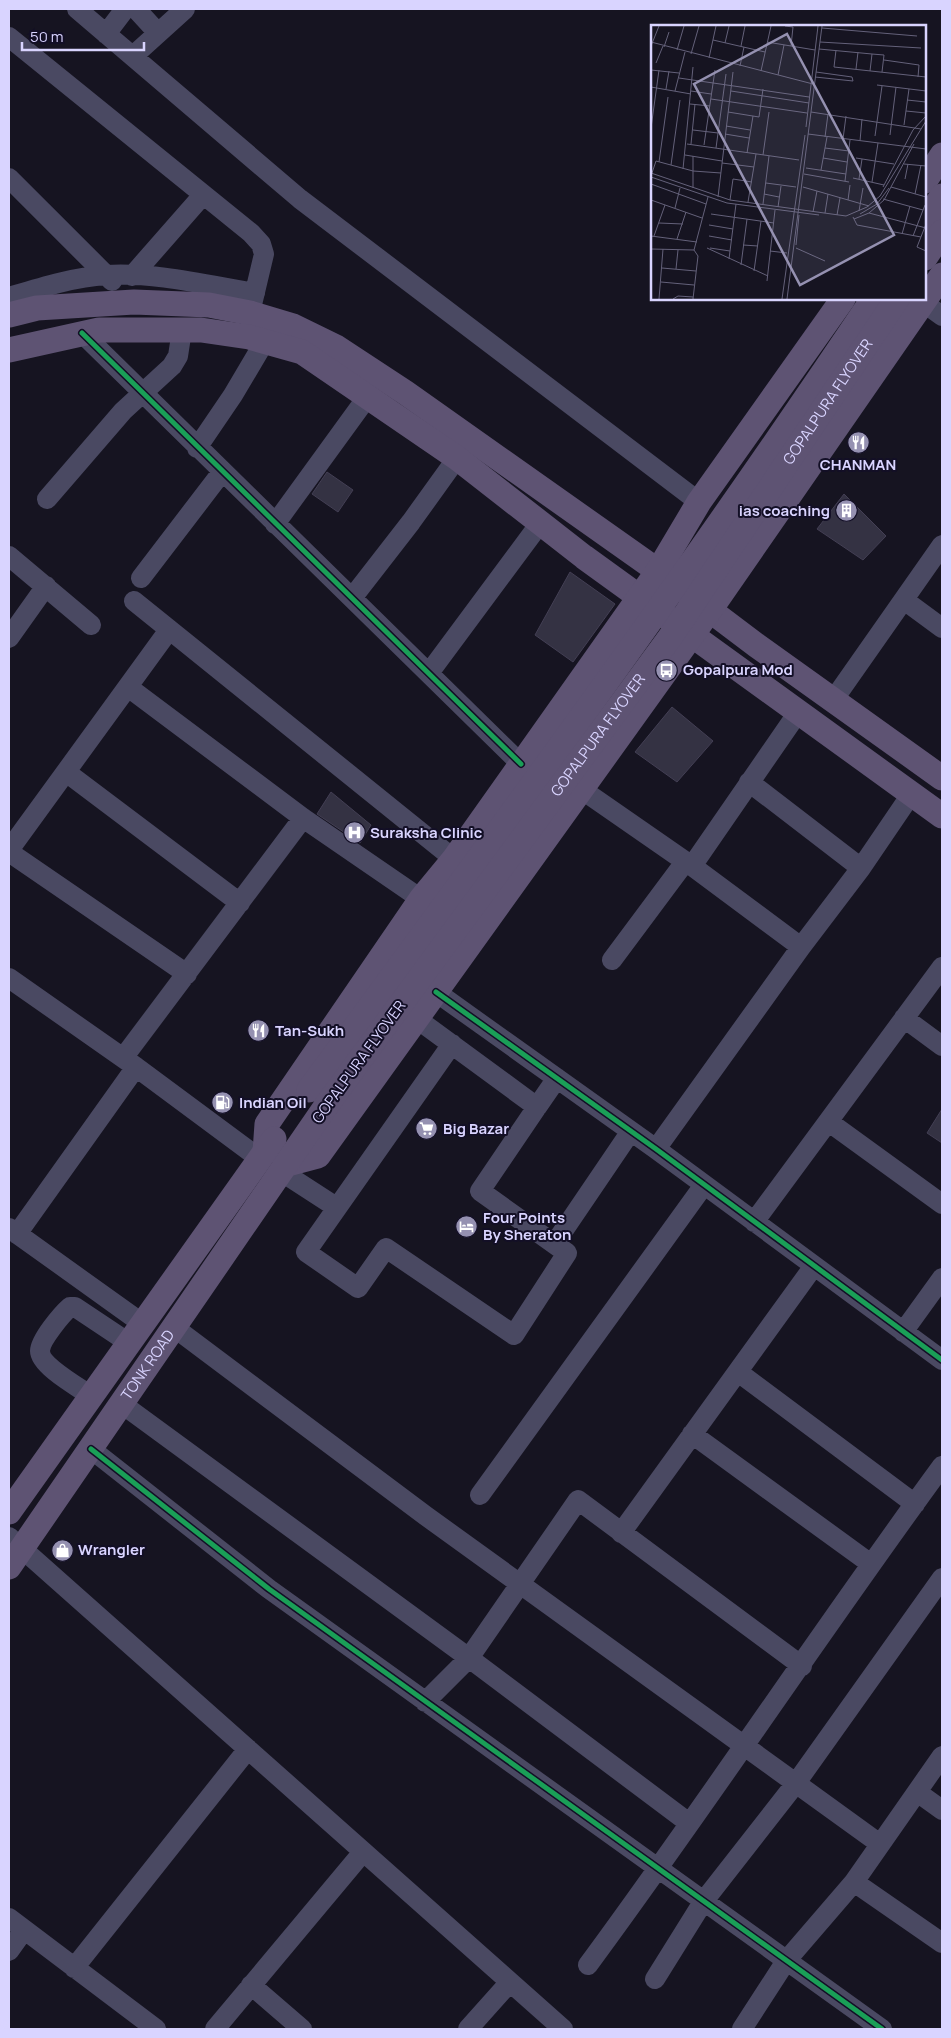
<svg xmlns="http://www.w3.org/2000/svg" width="951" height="2038" viewBox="0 0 951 2038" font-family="Manrope,sans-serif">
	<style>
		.building { fill: #343243; stroke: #433f54 }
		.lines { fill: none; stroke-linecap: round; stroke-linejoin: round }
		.minor { stroke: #4a4962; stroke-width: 20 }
		.major { stroke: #5e5373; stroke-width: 25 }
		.major-bridge { stroke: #5e5373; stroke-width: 25 }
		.cycleway-casing { stroke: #130f26; stroke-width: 8 }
		.cycleway { stroke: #1a9f57; stroke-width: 5 }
		.labels { text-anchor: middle; stroke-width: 4; stroke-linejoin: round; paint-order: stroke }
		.street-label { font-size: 15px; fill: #d9d4ff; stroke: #130f26 }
		.poi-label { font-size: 15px; font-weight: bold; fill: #d9d4ff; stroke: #130f26; text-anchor: start }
		.inset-road { fill: none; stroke: #64617a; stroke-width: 1 }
		.view { fill: #9591b1; fill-opacity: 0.15; stroke: #9591b1; stroke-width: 2.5 }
		.inset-edge { fill: none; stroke: #d9d4ff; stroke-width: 2.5 }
	</style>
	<rect width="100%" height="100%" fill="#161421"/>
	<path class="building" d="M327,472l26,18 -15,22 -26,-18z
		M844,494l42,42 -23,24 -46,-31z
		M570,572l45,32 -42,58 -38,-27z
		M672,707l41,34 -36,41 -42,-30z
		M331,792l40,33 -11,18 -43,-29z
		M942,1109v34l-15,-10z"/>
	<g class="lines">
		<path class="minor" d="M77,9l223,190 399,303
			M136,9l22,24
			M106,34l19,-25
			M9,37l242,196 10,11 3,10 -14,59
			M133,56l52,-47
			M9,178l103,103
			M132,276l71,-81
			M9,297c30,-9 65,-20 97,-22 49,-3 101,10 149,18
			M924,303l18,13
			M82,333l439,431
			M197,448l36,-53 32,-54
			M47,499l76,-88 49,-45 6,-10 4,-26
			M275,524l93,-128
			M9,556l82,69
			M141,578l81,-106
			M352,598l59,-76 46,-64
			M904,600l38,28
			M134,601l320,258
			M9,638l37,-52
			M429,673l112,-151
			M128,687l175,131 118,81
			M834,699l108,-154
			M66,772l174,131
			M749,782l112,86
			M581,789l111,77 109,81
			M9,850l160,-220
			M9,852l178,122
			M692,866l107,-155
			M612,960l73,-98
			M9,978l127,89 124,92
			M436,992l220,157 286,211
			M904,1018l38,28
			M417,1019l120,88 -57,84 87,62 -53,82 -128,-87 -28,40 -52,-36 146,-208
			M123,1058l180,-240
			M537,1107l20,-29
			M829,1122l113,82
			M656,1149l145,-202 60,-79 51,-75
			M282,1172l54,35
			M754,1222l188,-255
			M9,1228l134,96
			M17,1234l119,-167
			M555,1243l76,-112
			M175,1328l251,188 454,328
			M903,1332l39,-54
			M738,1372l177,132
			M91,1396c-11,-8 -51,-30 -51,-45 0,-11 22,-37 30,-44h5l54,36
			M122,1404l347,254 220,165
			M692,1434l179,130
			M91,1449l178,140 613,440
			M480,1495l224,-310
			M621,1533l193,-267
			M9,1537l554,492
			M425,1702l44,-44 109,-158 224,166
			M917,1792l25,18
			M854,1882l88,61
			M9,1918l147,111
			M9,1951l15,-21
			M588,1965c121,-164 233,-334 354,-499
			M74,1968l174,-219
			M655,1979l48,-77 93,-119 146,-205
			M251,1985l51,44
			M215,2029l148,-177
			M468,2029l42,-47
			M742,2029l44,-68 68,-79 88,-126"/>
		<g class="major">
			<path d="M925,181l17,-26"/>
			<path d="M925,222l17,-26"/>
			<path d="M925,258l17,-26"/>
			<path d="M9,315l28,-7 97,-6 75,3 41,8 43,13 43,21 70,46 252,178 98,74 186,133"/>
			<path d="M9,350l90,-20h102l48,7 53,15 155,106 127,99 358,259"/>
			<path d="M265,1152l2,-28 154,-225 33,-40 204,-288 41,-69 144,-203"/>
			<path d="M288,1164l30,-8 392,-546 232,-335"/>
			<path d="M9,1512l265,-373"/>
			<path id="s1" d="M9,1567l317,-461"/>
		</g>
		<g class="major-bridge">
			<path d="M309,1090c192,-261 384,-522 564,-791"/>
			<path id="s2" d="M326,1106l345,-470 226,-337"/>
		</g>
		<defs>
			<path id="cycleway" d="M82,333l439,431
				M436,992l220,157 286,211
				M91,1449l178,140 613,440"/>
		</defs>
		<use href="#cycleway" class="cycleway-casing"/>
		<use href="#cycleway" class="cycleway"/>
	</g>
	<defs>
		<symbol id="restaurant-disc" viewBox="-11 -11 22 22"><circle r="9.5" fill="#9591b1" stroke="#130f26"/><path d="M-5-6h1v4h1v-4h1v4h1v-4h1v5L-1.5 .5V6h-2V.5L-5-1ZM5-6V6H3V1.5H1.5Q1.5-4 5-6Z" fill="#fff"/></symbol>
		<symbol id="building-disc" viewBox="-11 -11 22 22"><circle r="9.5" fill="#9591b1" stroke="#130f26"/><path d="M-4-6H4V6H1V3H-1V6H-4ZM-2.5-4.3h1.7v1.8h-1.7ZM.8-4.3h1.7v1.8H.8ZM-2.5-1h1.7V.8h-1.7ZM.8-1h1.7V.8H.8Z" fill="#fff"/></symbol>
		<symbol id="bus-disc" viewBox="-11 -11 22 22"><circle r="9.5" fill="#9591b1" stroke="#130f26"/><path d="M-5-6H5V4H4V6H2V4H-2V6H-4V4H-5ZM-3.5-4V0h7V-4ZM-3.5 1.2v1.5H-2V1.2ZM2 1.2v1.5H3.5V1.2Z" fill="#fff"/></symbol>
		<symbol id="hospital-disc" viewBox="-11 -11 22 22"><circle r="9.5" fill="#9591b1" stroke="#130f26"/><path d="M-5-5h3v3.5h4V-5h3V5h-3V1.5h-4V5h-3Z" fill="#fff"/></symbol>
		<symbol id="fuel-disc" viewBox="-11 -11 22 22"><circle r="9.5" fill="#9591b1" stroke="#130f26"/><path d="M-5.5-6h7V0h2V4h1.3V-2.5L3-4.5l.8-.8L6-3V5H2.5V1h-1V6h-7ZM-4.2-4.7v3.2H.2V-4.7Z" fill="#fff"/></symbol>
		<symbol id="supermarket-disc" viewBox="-11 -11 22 22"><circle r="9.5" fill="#9591b1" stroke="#130f26"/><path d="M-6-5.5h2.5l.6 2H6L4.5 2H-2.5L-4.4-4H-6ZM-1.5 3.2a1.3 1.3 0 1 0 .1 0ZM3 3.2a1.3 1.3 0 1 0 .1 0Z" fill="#fff"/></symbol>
		<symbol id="hotel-disc" viewBox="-11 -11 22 22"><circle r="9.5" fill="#9591b1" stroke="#130f26"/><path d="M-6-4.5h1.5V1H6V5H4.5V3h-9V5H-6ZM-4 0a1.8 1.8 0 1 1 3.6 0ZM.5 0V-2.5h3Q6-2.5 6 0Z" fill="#fff"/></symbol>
		<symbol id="shop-disc" viewBox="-11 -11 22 22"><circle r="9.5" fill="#9591b1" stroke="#130f26"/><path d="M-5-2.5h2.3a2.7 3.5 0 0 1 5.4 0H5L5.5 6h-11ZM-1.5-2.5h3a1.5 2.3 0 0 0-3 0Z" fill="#fff"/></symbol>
	</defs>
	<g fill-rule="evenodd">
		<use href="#restaurant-disc" x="846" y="430" width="25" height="25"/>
		<use href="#building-disc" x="834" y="498" width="25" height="25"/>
		<use href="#bus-disc" x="654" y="658" width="25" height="25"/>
		<use href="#hospital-disc" x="342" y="820" width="25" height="25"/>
		<use href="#restaurant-disc" x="246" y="1018" width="25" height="25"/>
		<use href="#fuel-disc" x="210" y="1090" width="25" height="25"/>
		<use href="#supermarket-disc" x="414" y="1116" width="25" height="25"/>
		<use href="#hotel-disc" x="454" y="1214" width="25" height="25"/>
		<use href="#shop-disc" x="50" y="1538" width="25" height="25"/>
	</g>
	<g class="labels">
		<g class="street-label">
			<text dy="5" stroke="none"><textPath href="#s2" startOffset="865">GOPALPURA FLYOVER</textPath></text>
			<text dy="5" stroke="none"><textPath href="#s2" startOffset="460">GOPALPURA FLYOVER</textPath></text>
			<text transform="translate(359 1062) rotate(-54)" y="5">GOPALPURA FLYOVER</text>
			<text dy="5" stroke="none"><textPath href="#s1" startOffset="245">TONK ROAD</textPath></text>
		</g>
		<g class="poi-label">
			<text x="858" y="470" text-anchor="middle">CHANMAN</text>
			<text x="830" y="516" text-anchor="end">ias coaching</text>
			<text x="683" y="675">Gopalpura Mod</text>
			<text x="370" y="838">Suraksha Clinic</text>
			<text x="275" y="1036">Tan-Sukh</text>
			<text x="239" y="1108">Indian Oil</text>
			<text x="443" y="1134">Big Bazar</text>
			<text x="483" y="1223">Four Points<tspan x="483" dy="17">By Sheraton</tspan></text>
			<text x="78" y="1555">Wrangler</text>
		</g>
	</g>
	<g transform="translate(651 25)">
		<rect width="275" height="275" fill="#161421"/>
		<path class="inset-road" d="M134,1l8,1 -2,19M171,3l95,8M62,15l52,12M0,17l162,42M116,17l48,8M169,17l101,6M74,18l4,-17M0,21l8,-20M90,21l4,-20M13,22l5,-15M168,24l53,5 -2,17M26,25l7,-24M185,25l-2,17 92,10M40,29l8,-28M221,29l12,1 -2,17M58,33l7,-32M233,35l35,5 -1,12M5,38l7,-17M89,41l4,-19M205,44l2,-17M0,45l28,3M110,46l10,-45M127,50l6,-30M164,52l38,4 -1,-4 -36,-5M28,53l130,19M226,60l49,6M0,62l40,7M15,64l3,-18M24,66l10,-39M40,66l20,3M80,66l78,12M60,74l96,14M256,75l19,2M39,79l20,2M255,86l20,2M77,87l31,5 4,-28M160,87l110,17M253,100l5,-36M75,101l24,4M155,102l12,-101M0,103l8,-58M42,105l25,3M74,109l24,4M157,109l118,15M239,110l6,-48M224,111l7,-50M174,112l3,-23M192,114l3,-23M209,116l2,-22M36,119l112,16M40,119l4,-40M53,120l11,-75M65,123l10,-74M174,123l24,3M96,128l6,-37M34,130l37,6M112,130l6,-43M172,133l24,4M205,133l38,6M8,137l9,-65M71,138l32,4M253,139l22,2M20,140l9,-65M155,143l40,6M32,144l10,-102M170,145l6,-33M0,148l79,27 116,16 21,-9 13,-11 46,-75M1,148l4,-12 37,10 28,2M153,149l45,8M0,152l76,26 92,12M202,153l31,7M208,154l3,-20M254,154l3,-15M194,156l5,-41M221,157l6,-39M115,158l30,4M0,159l55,20M152,162l66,19M232,162l30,-57 13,-14M240,162l35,10M42,163v-32M113,169l15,3M264,169l6,-29M67,172l15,-125M232,174l40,11M0,175l51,18M79,175l3,-21 19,3M197,175l2,-15M97,177l8,-48M112,179l6,-48M127,182l3,-21M24,183l5,-20M208,186l4,-23M162,187l4,-21M174,188l3,-19M218,188l57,15M60,189l63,9M209,189l17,-10 12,-16M186,190l3,-17M202,192l4,8 64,12M203,194l15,-6 15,-13 30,-56M8,198l24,1M275,199l-9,23 9,4M58,200l24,4M251,209l8,-28M0,211l46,6M3,211l11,-31M58,211l23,4M262,211l12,-31M26,214l9,-27M92,220l15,1M145,220l3,-30M56,223l61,28M59,223l20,3M145,223l29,13M0,224l43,1 14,-53M119,226l17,2M78,234l7,-55M90,240l6,-46M11,243l34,3M25,244l2,-19M103,246l7,-50M116,256l8,-71M10,257l33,3M8,274l4,-50M22,274l5,-3 15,1M42,274l5,-43 -4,-6M131,274l23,-164M136,274l35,-273"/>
		<path class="view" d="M136,9l107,201 -94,50 -106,-201z"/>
		<rect width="275" height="275" class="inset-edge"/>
	</g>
	<rect width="951" height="2038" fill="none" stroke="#d9d4ff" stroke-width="20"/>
	<path d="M22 42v8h122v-8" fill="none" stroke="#d9d4ff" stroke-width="2.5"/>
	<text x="30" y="42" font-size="15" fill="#d9d4ff" stroke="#130f26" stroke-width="4" paint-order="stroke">50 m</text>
</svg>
